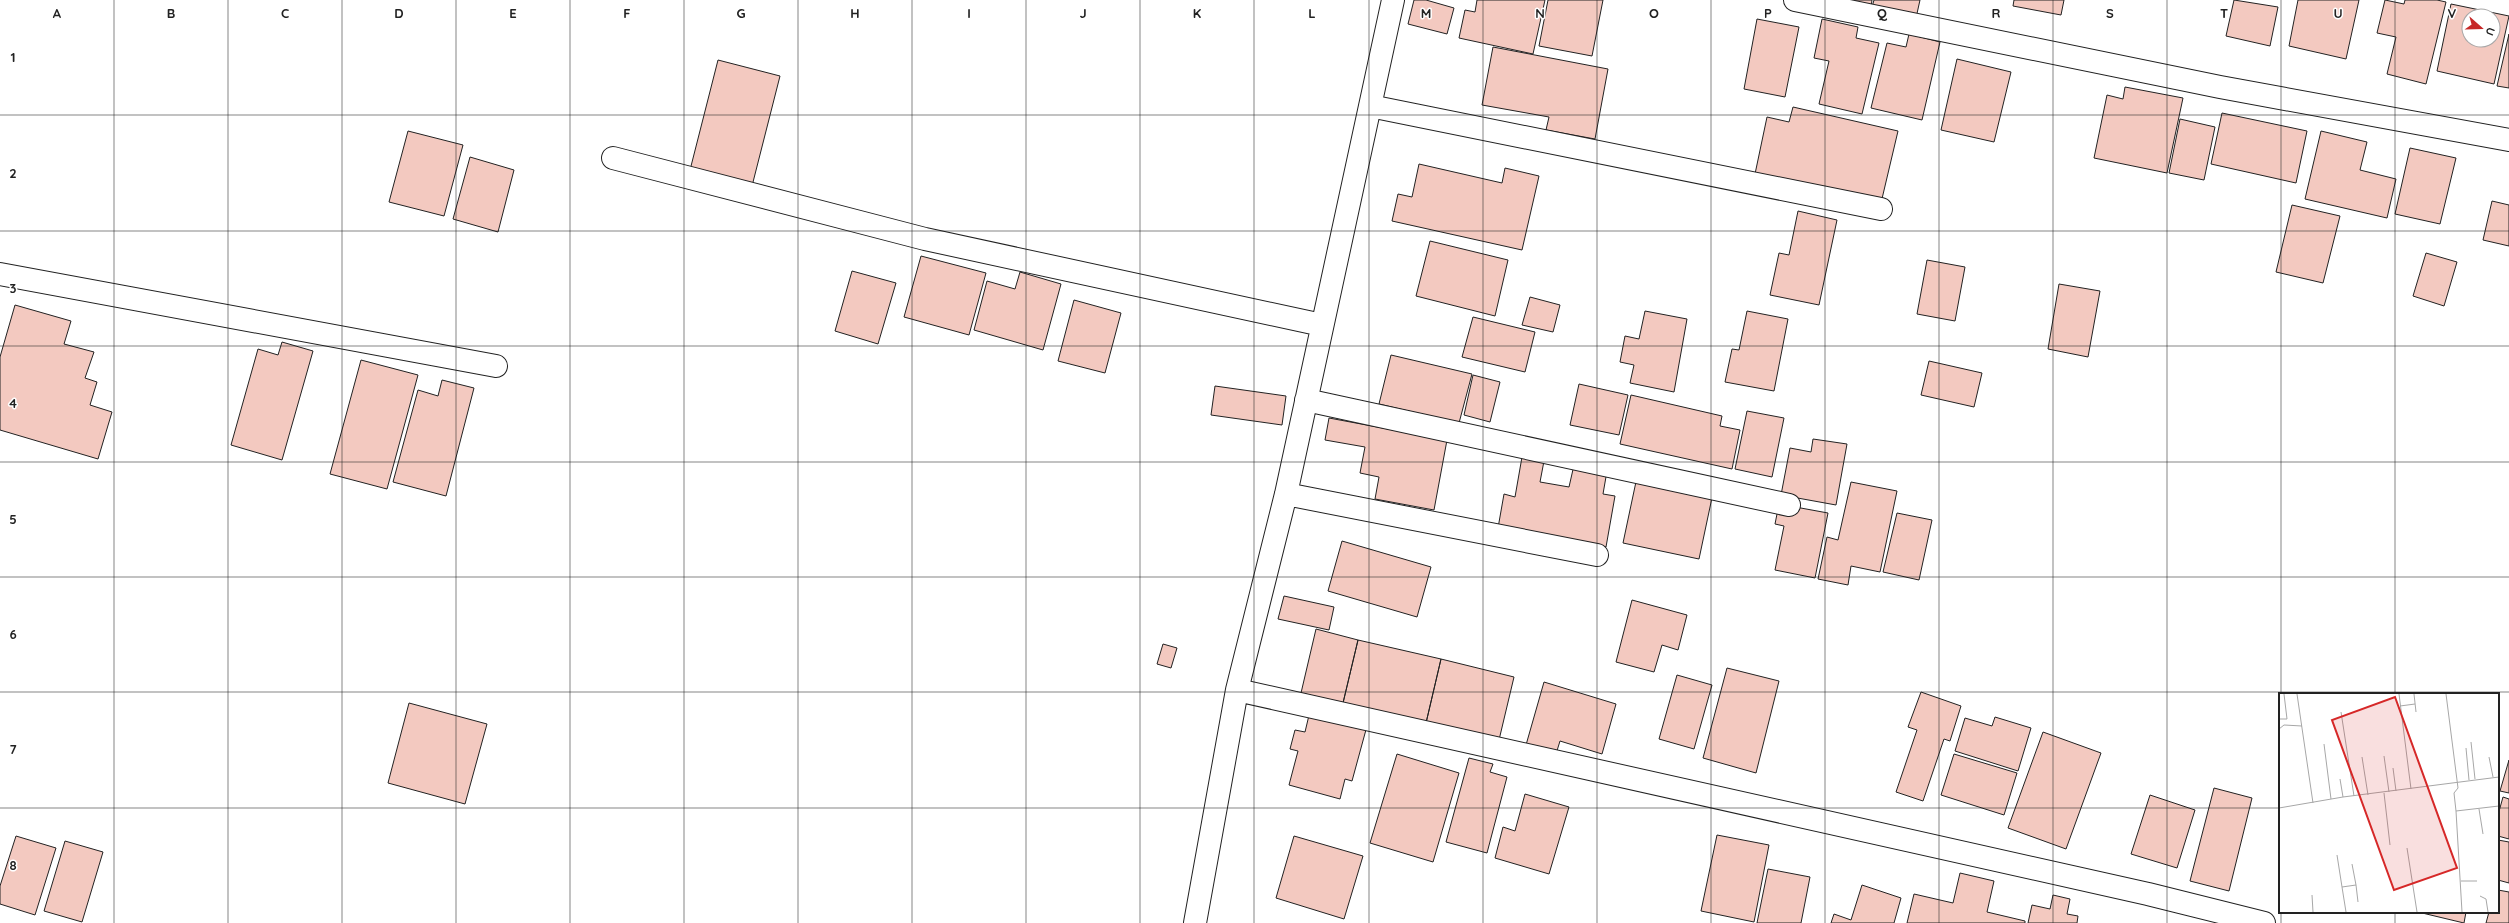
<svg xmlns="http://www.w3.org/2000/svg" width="2509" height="923" viewBox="0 0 2509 923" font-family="Quicksand,sans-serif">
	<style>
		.building { fill: #f3c9c0; stroke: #222; fill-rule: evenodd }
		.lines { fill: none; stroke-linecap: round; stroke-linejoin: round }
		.minor-casing { stroke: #222; stroke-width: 24 }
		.minor { stroke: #fff; stroke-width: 22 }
		.grid { fill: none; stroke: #222; stroke-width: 1; stroke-opacity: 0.55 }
		.inset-road { fill: none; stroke: #a7a7a7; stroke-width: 1 }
		.view { fill: #d62828; fill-opacity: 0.15; stroke: #d62828; stroke-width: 2 }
		.inset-edge { fill: none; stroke: #222; stroke-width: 2 }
		.grid-label { font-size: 13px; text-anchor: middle; font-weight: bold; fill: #222; stroke: #fff; stroke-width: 3; stroke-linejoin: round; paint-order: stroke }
	</style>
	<rect width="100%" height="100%" fill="#fff"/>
	<path class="building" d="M1414,0h12l28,8 -7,26 -39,-10z
		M1477,0h68l-12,54 -74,-16 6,-28 10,2z
		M1548,0h55l-11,56 -53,-10z
		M1841,0h31l-1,7z
		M1874,0h46l-4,18 -44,-11z
		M2014,0h50l-3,15 -48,-9z
		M2234,0l44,7 -8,39 -44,-10z
		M2298,0h61l-13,59 -57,-13z
		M2385,0l19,4 1,-4h32l9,2 -20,82 -39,-10 9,-37 -19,-4z
		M2451,4l58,12 -15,68 -57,-13zM2469,16h24v24h-24z
		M1757,19l42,8 -14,70 -41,-8z
		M1822,19l36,8 -2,11 23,5 -17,71 -43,-10 10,-43 -15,-3z
		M1909,34l31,8 -18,78 -51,-12 16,-65 19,4z
		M2509,34v54l-12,-2z
		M1493,47l115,22 -13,70 -49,-9 3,-13 -67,-12z
		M1957,59l54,13 -17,70 -53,-12z
		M718,60l62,16 -29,114 -62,-16z
		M2125,87l58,11 -16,75 -73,-15 13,-63 16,4z
		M1793,107l105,24 -17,72 -126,-29 12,-57 22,5z
		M2222,113l85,18 -11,52 -85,-19z
		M2180,119l35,8 -11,53 -35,-7z
		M408,131l55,14 -19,71 -55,-14z
		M2321,131l46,11 -7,28 36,9 -9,39 -82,-19z
		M2410,148l46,10 -16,66 -45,-10z
		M470,157l44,13 -16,62 -45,-13z
		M1419,164l83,19 3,-15 34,8 -17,74 -130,-29 6,-27 14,3z
		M2492,201l17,4v41l-26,-6z
		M2292,205l48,11 -17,67 -47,-11z
		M1798,211l39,9 -18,85 -49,-10 9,-42 10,2z
		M1430,241l78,19 -13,56 -79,-20z
		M2426,253l31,9 -13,44 -31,-10z
		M921,256l65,17 -17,62 -65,-18z
		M1927,260l38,7 -10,54 -38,-7z
		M852,271l44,12 -18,61 -43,-13z
		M1020,272l41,12 -18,66 -69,-20 13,-49 28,8z
		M2059,284l41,7 -12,66 -40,-8z
		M1530,297l30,8 -7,27 -31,-7z
		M1074,300l47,13 -16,60 -47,-12z
		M15,305l56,16 -7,23 30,8 -9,26 12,4 -7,23 22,7 -14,47 -98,-29v-73z
		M1645,311l42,8 -13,73 -44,-9 4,-18 -14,-3 5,-26 14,3z
		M1747,311l41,8 -14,72 -49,-9 7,-33 7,1z
		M1473,317l62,15 -10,40 -63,-15z
		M282,342l31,9 -31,109 -51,-15 27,-96 20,6z
		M1391,355l81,19 -13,49 -80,-19z
		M361,360l57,15 -31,114 -57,-15z
		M1929,361l53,12 -8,34 -53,-12z
		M1473,375l27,7 -10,40 -26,-7z
		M442,380l32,8 -28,108 -53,-14 25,-92 20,6z
		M1579,384l49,11 -9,40 -49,-10z
		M1215,386l71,10 -4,29 -71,-10z
		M1631,395l91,21 -2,10 20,4 -8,39 -112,-25z
		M1747,411l37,7 -12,59 -37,-8z
		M1329,418l118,22 -13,70 -59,-11 4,-22 -19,-4 5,-26 -40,-7z
		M1813,439l34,5 -11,61 -55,-10 9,-47 21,4z
		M1522,457l22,4 -4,21 29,5 5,-22 33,6 -4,23 12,2 -9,51 -108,-19 6,-34 11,3z
		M1637,477l76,16 -14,66 -76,-16z
		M1851,482l46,9 -17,81 -29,-6 -3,19 -30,-6 9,-42 11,3z
		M1779,504l49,9 -13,65 -40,-8 9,-44 -9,-2z
		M1897,513l35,7 -13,60 -36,-8z
		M1342,541l89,26 -14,50 -89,-26z
		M1284,596l50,11 -5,23 -51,-11z
		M1632,600l55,15 -9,35 -16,-5 -8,27 -38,-10z
		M1316,629l42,11 -15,63 -42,-10z
		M1358,640l83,19 -15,64 -83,-20z
		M1163,644l14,4 -6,20 -14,-4z
		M1441,659l73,18 -15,63 -73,-17z
		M1727,668l52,13 -23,92 -53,-15z
		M1677,675l35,10 -18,64 -35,-10z
		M1544,682l72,22 -14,50 -42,-13 -4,13 -30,-9z
		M1921,692l40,14 -11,35 -6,-2 -21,62 -27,-9 21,-62 -9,-3z
		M409,703l78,21 -22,80 -77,-21z
		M1310,711l57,15 -15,55 -7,-2 -5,20 -51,-14 9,-34 -8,-2 5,-19 10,2z
		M1995,717l36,11 -13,43 -63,-20 10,-33 27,8z
		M2043,732l58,21 -35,96 -58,-21z
		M1397,754l62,19 -26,89 -63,-19z
		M1954,754l63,19 -13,42 -63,-20z
		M1469,758l24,6 -3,8 17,5 -20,76 -41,-11z
		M2509,760v33l-9,-2z
		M2214,788l38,10 -23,93 -39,-10z
		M1525,794l44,13 -20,67 -54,-16 8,-31 12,4z
		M2150,795l45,15 -18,58 -46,-14z
		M2503,797l6,2v40l-11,-3v-21z
		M1717,835l52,10 -15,77 -53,-11z
		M16,836l40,12 -21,67 -35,-11v-18z
		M1294,836l69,20 -19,63 -68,-21z
		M2498,840l11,2v41l-11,-3z
		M65,841l38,11 -21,70 -38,-11z
		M1768,869l42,8 -9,46h-44z
		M1960,873l34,8 -7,31 38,9v2h-118l7,-29 39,9z
		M1862,885l39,13 -7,25h-63l3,-9 17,6z
		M2498,890l11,2v31h-23l3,-11h9z
		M2053,895l17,4 -3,15 11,2 -1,7h-49l4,-18 18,4z
		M2418,912h48l-2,11z"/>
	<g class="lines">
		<defs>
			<path id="minor" d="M1795,0l425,87 289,53
				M1370,106l511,103
				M613,158l312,81 397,86
				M0,274l496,92
				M1306,400l483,105
				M1286,494l311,61
				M1237,690l911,204 116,29
				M1195,923l42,-233 49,-196 107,-494"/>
		</defs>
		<use href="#minor" class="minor-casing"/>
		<use href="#minor" class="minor"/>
	</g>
	<path class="grid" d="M114,0v923M228,0v923M342,0v923M456,0v923M570,0v923M684,0v923M798,0v923M912,0v923M1026,0v923M1140,0v923M1254,0v923M1369,0v923M1483,0v923M1597,0v923M1711,0v923M1825,0v923M1939,0v923M2053,0v923M2167,0v923M2281,0v694M2395,0v694M0,115h2509M0,231h2509M0,346h2509M0,462h2509M0,577h2509M0,692h2509M0,808h2280M2498,808h11M2281,912v11M2395,912v11"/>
	<g transform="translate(2279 693)">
		<rect width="220" height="220" fill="#fff"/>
		<path class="inset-road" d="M18,1l16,109M120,1l12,95M135,1l2,18M167,1l12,94 -4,5 2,18M121,13l15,-2M62,19l13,84M0,26h8l-3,-25M0,36l5,-4 18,1M192,49l4,37M45,51l7,55M187,55l3,32M105,63l5,36M83,64l6,38M210,64l4,20M114,75l3,23M61,86l3,18M105,100l6,52M0,115l64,-11 156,-20M200,116l4,25M128,155l10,64M58,162l5,32M220,185v27M182,188h16M77,192l2,17M33,202l1,17M201,203l6,3 2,13M67,219l-4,-25 14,-2 -4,-21M183,219l-6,-101 43,-5"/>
		<path class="view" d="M116,4l62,171 -63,22 -62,-170z"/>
		<rect width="220" height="220" class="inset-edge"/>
	</g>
	<g class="grid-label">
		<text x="57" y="18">A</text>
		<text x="171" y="18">B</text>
		<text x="285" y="18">C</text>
		<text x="399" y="18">D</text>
		<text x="513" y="18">E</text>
		<text x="627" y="18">F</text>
		<text x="741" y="18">G</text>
		<text x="855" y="18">H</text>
		<text x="969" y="18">I</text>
		<text x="1083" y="18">J</text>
		<text x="1197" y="18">K</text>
		<text x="1312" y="18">L</text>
		<text x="1426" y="18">M</text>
		<text x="1540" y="18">N</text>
		<text x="1654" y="18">O</text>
		<text x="1768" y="18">P</text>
		<text x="1882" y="18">Q</text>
		<text x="1996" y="18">R</text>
		<text x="2110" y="18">S</text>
		<text x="2224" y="18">T</text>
		<text x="2338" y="18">U</text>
		<text x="2452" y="18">V</text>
		<text x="13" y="62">1</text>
		<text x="13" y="178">2</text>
		<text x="13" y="293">3</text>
		<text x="13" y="408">4</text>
		<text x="13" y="524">5</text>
		<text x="13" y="639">6</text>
		<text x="13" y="754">7</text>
		<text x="13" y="870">8</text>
	</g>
	<g transform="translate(2481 28) rotate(110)"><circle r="19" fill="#ffffff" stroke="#a7a7a7"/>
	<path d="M0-3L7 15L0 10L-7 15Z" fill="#c62828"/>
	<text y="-6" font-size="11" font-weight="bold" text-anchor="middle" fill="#222222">U</text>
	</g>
</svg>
